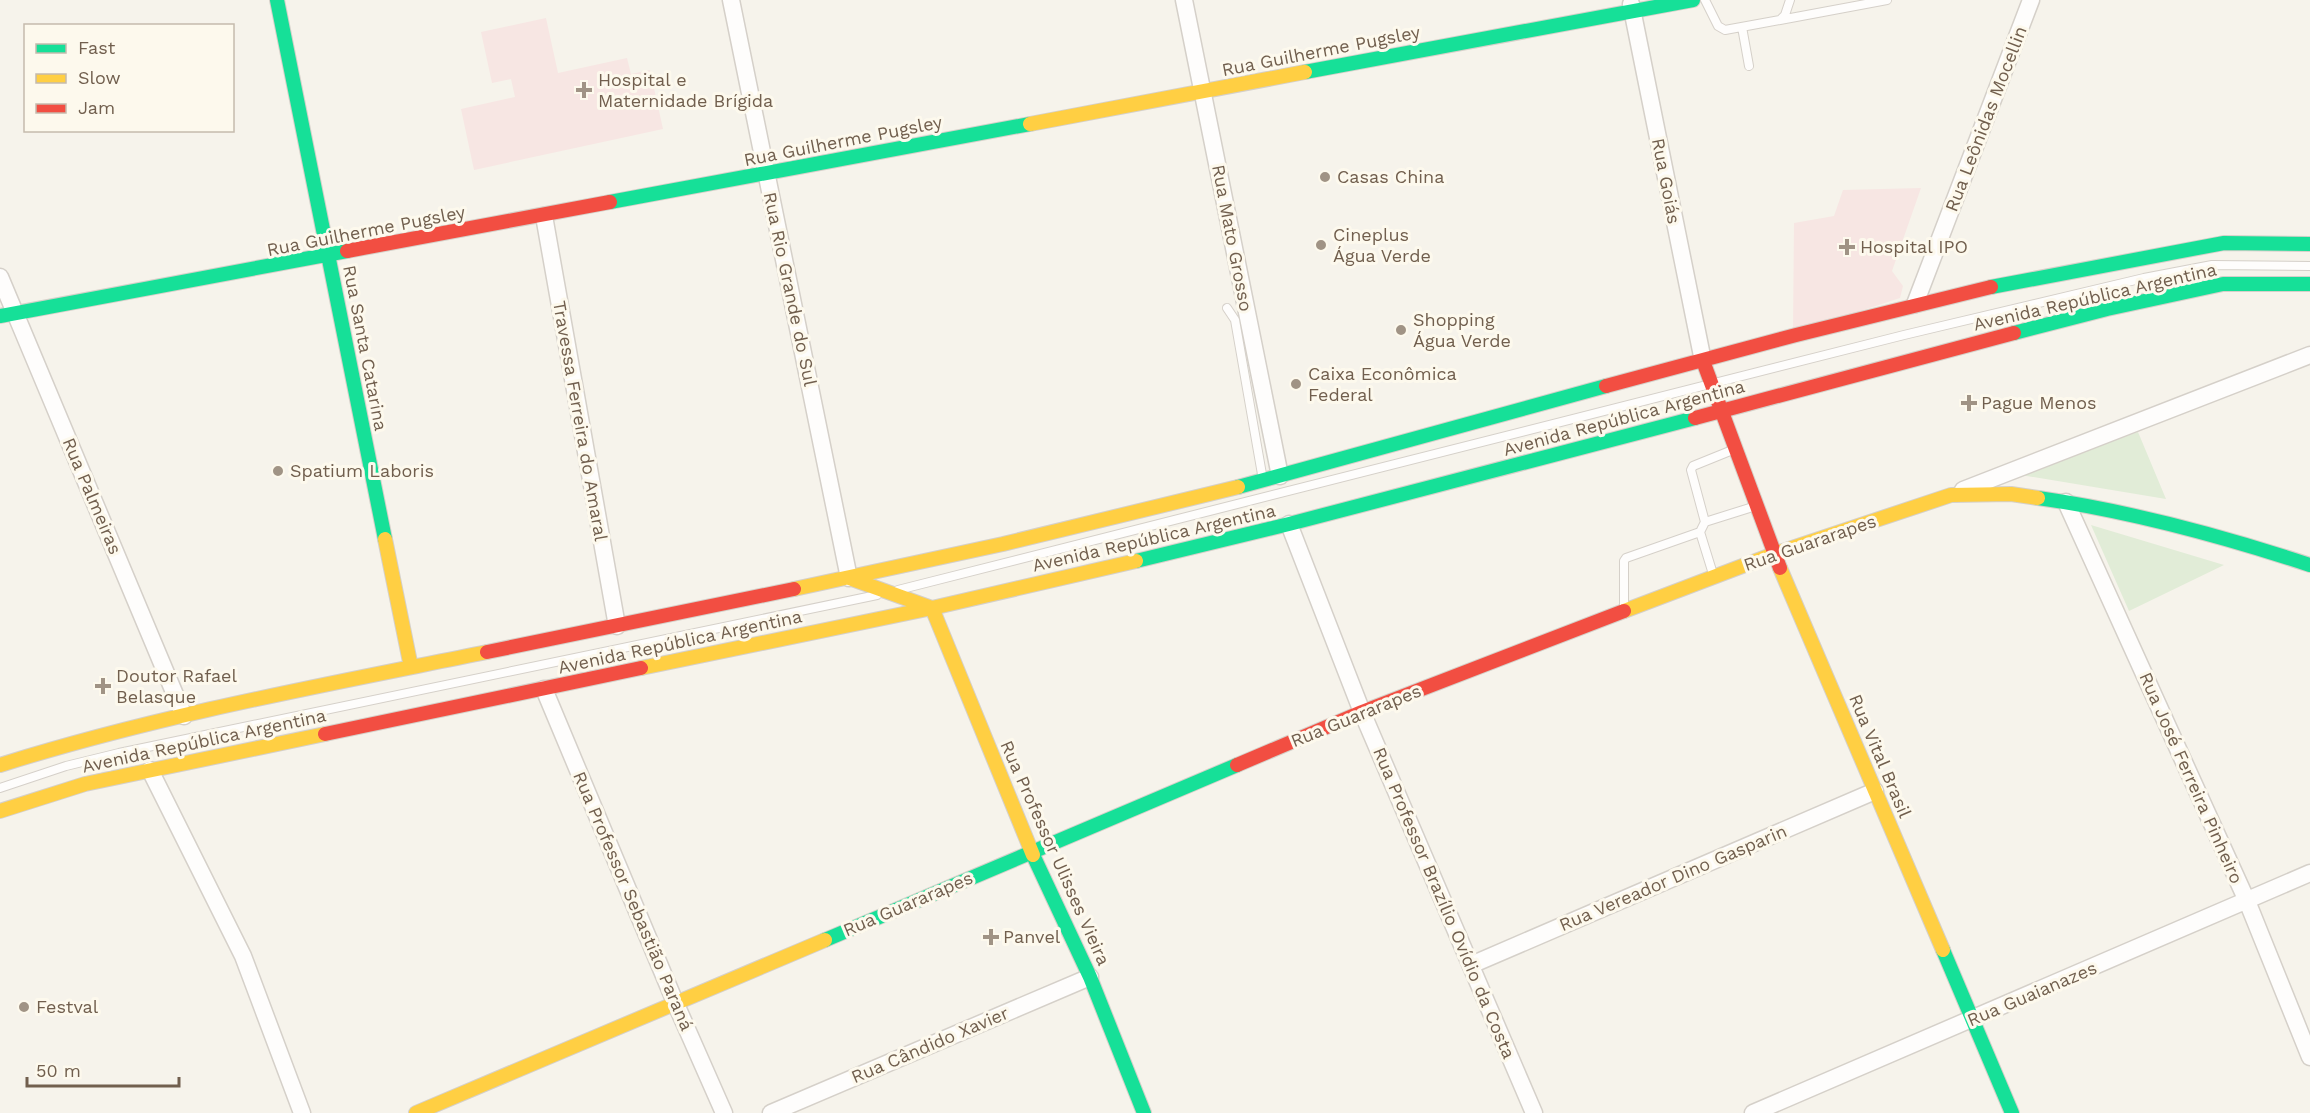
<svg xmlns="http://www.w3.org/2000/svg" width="2310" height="1113" viewBox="0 0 2310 1113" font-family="'Work Sans',sans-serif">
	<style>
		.medical { fill: #f7e6e3 }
		.green { fill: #e1ecd7 }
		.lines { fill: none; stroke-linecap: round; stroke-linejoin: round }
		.lane-casing { stroke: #d5d0c9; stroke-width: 10 }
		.street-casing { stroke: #d5d0c9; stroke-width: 19 }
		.fast-casing { stroke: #d5d0c9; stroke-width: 16 }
		.slow-casing { stroke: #d5d0c9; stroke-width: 16 }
		.jam-casing { stroke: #d5d0c9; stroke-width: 16 }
		.lane { stroke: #fefdfc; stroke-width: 8 }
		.street { stroke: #fefdfc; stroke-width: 16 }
		.fast { stroke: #16e098; stroke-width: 14 }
		.slow { stroke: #ffcf43; stroke-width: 14 }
		.jam { stroke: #f24e42; stroke-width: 14 }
		.poi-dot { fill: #a09385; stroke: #fdf9ed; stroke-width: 2 }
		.labels { text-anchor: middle; stroke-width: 6; stroke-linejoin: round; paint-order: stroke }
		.street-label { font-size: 18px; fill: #715f4e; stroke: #fdf9ed }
		.poi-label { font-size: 18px; fill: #715f4e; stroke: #fdf9ed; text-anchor: start }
	</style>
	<rect width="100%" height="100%" fill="#f6f3eb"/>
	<path class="medical" d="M546,18l12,55 69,-15 4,16 19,-4 13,59 -189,41 -13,-61 54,-12 -4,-18 -19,4 -11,-51z
		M1921,188l-29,83 11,15 -3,12 -107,35 1,-110 40,-7 9,-26z"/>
	<path class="green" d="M2138,432l28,67 -151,-25z
		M2091,525l133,40 -95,46z"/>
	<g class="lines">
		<defs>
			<path id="lane" d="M1705,0l13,26 7,4 55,-10 5,-5 5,-15
				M1780,20l107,-20
				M1742,27l7,39
				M1227,308l8,12 28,160
				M1705,522l51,-16
				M1700,532l13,42
				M898,590l1006,-255 240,-57 68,-13 98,1
				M1624,609v-48l2,-3 74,-26 5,-10 -14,-52 2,-4 42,-17
				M0,788l66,-22 53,-13 758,-158"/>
			<path id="street" d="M731,0l118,578
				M1184,0l96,476
				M1631,4l72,357
				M544,216l73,410
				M0,277l184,439
				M1915,304l116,-304
				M1963,490l347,-135
				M2066,502l181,399 63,156
				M1289,524l73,188 172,401
				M544,689l131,313 49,111
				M150,770l93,186 59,157
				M1471,965l404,-174
				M771,1113l319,-136
				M1753,1113l557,-240"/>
			<path id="fast" d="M277,0l108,539
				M1305,72l388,-72
				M610,202l420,-78
				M1991,287l233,-44 86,1
				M0,316l347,-65
				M2014,333l93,-24 116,-25h87
				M1238,487l368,-101
				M2038,498c92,13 184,38 272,67
				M1136,561l153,-37 406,-106
				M1033,855l57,122 54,136
				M825,940l412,-175
				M1943,950l69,163"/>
			<path id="slow" d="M1030,124l275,-52
				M385,539l26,128
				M1780,568l163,382
				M849,578l83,30 101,247
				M794,589l209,-45 235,-57
				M1624,611l150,-57 177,-59 60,-1 27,4
				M641,668l291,-60 204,-47
				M0,765c159,-50 324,-80 487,-113
				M0,811l85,-27 240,-50
				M416,1113l409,-173"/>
			<path id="jam" d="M347,251l263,-49
				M1703,361l77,207
				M1606,386l190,-51 195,-48
				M1695,418l319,-85
				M487,652l307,-63
				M325,734l316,-66
				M1237,765l125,-53 262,-101"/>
		</defs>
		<use href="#lane" class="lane-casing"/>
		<use href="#street" class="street-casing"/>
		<use href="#fast" class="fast-casing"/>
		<use href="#slow" class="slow-casing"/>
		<use href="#jam" class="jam-casing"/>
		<use href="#lane" class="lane"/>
		<use href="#street" class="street"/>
		<use href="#fast" class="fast"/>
		<use href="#slow" class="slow"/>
		<use href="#jam" class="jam"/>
	</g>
	<g class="poi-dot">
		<path d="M581 81h6v6h6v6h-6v6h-6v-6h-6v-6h6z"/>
		<circle cx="1325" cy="177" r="6"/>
		<circle cx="1321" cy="245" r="6"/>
		<path d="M1844 238h6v6h6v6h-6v6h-6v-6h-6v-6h6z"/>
		<circle cx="1401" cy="330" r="6"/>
		<circle cx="1296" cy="384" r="6"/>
		<path d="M1966 394h6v6h6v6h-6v6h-6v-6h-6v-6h6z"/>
		<circle cx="278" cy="471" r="6"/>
		<path d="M100 677h6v6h6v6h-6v6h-6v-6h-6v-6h6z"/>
		<path d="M988 928h6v6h6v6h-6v6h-6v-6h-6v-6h6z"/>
		<circle cx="24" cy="1007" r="6"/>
	</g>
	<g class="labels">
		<g class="street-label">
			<text transform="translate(1321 51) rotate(-11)" y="6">Rua Guilherme Pugsley</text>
			<text transform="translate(1986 119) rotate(-69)" y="6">Rua Leônidas Mocellin</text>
			<text transform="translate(843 141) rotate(-11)" y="6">Rua Guilherme Pugsley</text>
			<text transform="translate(1666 181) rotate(79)" y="6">Rua Goiás</text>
			<text transform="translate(366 231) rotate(-11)" y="6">Rua Guilherme Pugsley</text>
			<text transform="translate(1232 238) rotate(79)" y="6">Rua Mato Grosso</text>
			<text transform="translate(790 289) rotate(78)" y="6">Rua Rio Grande do Sul</text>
			<text transform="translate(2095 297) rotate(-13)" y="6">Avenida República Argentina</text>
			<text transform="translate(365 348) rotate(79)" y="6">Rua Santa Catarina</text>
			<text transform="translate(1624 418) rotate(-15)" y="6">Avenida República Argentina</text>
			<text transform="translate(580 421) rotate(80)" y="6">Travessa Ferreira do Amaral</text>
			<text transform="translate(92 496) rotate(67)" y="6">Rua Palmeiras</text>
			<text transform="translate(1154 538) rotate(-13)" y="6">Avenida República Argentina</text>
			<text transform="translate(1810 543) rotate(-19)" y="6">Rua Guararapes</text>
			<text transform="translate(680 642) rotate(-12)" y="6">Avenida República Argentina</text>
			<text transform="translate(1356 716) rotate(-22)" y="6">Rua Guararapes</text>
			<text transform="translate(204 741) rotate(-12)" y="6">Avenida República Argentina</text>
			<text transform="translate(1880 756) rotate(67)" y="6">Rua Vital Brasil</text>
			<text transform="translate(2191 778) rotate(66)" y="6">Rua José Ferreira Pinheiro</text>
			<text transform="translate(1055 853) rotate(66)" y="6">Rua Professor Ulisses Vieira</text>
			<text transform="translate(1673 878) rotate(-23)" y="6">Rua Vereador Dino Gasparin</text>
			<text transform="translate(633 901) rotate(67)" y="6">Rua Professor Sebastião Paraná</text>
			<text transform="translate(1444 903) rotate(67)" y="6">Rua Professor Brazílio Ovídio da Costa</text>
			<text transform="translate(908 904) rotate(-23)" y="6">Rua Guararapes</text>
			<text transform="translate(2032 994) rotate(-23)" y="6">Rua Guaianazes</text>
			<text transform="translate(930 1045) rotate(-23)" y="6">Rua Cândido Xavier</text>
		</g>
		<g class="poi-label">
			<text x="598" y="86">Hospital e<tspan x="598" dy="21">Maternidade Brígida</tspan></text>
			<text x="1337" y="183">Casas China</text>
			<text x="1333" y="241">Cineplus<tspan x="1333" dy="21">Água Verde</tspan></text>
			<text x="1860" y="253">Hospital IPO</text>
			<text x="1413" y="326">Shopping<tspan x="1413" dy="21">Água Verde</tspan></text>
			<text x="1308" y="380">Caixa Econômica<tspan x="1308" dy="21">Federal</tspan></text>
			<text x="1981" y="409">Pague Menos</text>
			<text x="290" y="477">Spatium Laboris</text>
			<text x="116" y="682">Doutor Rafael<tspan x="116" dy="21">Belasque</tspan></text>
			<text x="1003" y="943">Panvel</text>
			<text x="36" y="1013">Festval</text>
		</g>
	</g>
	<rect x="24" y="24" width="210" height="108" fill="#fdf9ed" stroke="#c5bbad" stroke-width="1.5"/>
	<rect x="36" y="44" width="30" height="9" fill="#16e098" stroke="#c5bbad" stroke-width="1.5"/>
	<text x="78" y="54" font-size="18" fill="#715f4e">Fast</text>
	<rect x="36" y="74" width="30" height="9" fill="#ffcf43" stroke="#c5bbad" stroke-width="1.5"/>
	<text x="78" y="84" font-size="18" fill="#715f4e">Slow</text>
	<rect x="36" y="104" width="30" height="9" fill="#f24e42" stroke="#c5bbad" stroke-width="1.5"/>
	<text x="78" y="114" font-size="18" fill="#715f4e">Jam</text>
	<path d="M27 1077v9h152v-9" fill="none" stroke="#715f4e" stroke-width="3"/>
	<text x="36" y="1077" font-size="18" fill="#715f4e" stroke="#fdf9ed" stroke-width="4.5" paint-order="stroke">50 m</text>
</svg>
